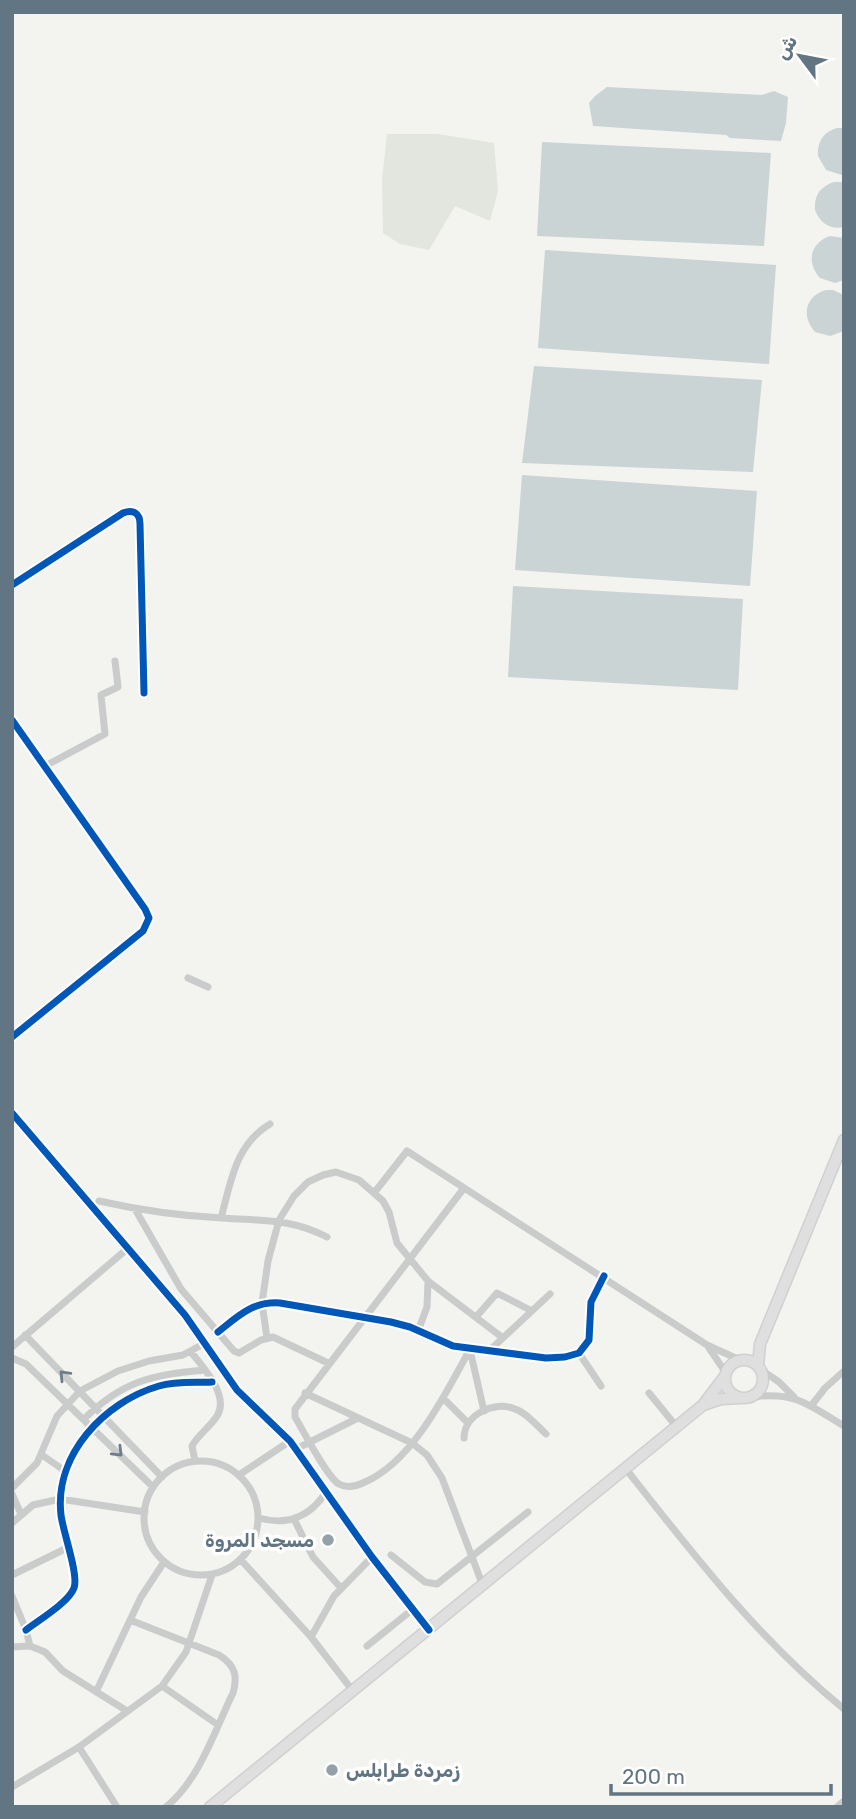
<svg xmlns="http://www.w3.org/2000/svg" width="856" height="1819" viewBox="0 0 856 1819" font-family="Rubik,Vazirmatn,sans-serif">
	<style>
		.green { fill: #e2e6de }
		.water { fill: #cad4d5 }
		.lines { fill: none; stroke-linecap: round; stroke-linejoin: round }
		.secondary-casing { stroke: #cfd1d0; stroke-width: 13 }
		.street { stroke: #cacccc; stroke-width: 7 }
		.secondary { stroke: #dfdfe0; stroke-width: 10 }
		.cycleway-casing { stroke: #fff; stroke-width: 11 }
		.cycleway { stroke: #0057b8; stroke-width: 7 }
		.oneway { stroke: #6c7e89 }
		.poi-dot { fill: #95a1a8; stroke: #fff; stroke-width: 2.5 }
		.labels { text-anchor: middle; stroke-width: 7; stroke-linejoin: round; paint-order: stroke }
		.poi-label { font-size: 19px; font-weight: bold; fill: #627582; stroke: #fff; text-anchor: end }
	</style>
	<rect width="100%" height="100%" fill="#f3f3f0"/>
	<path class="green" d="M387,134h51l56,9 4,48 -8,30 -35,-15 -26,44 -29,-6 -17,-11 -1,-53z"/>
	<path class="water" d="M607,87l155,8 12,-4 14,6 -2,26 -5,18 -51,-3 -4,-3 -133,-9 -4,-23 6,-7z
		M837,128h7v46l-2,1 -16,-5 -8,-14c-1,-14 5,-24 19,-28z
		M542,142l229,11 -7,93 -227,-10z
		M834,182h10v45c-14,3 -24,-4 -29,-17 -1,-15 5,-23 19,-28z
		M830,236l14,2v42l-9,3 -15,-5c-14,-16 -10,-35 10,-42z
		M545,250l231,15 -7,99 -231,-16z
		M826,290h7l11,5v36l-14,5 -15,-4c-14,-16 -10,-36 11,-42z
		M534,366l228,14 -9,92 -231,-9z
		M522,475l235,16 -7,95 -235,-16z
		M513,586l230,13 -5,91 -230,-13z"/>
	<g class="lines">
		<defs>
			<path id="secondary" d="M725 1379a19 19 0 1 1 38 0a19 19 0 1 1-38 0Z
				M758,1366l2,-22 84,-204
				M703,1405l18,-6 19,-1
				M210,1807l493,-402 22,-29"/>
		</defs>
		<use href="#secondary" class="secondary-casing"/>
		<path class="street" d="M12,585l111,-72c10,-4 17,0 17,11l4,169
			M12,720l133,189 4,9 -6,13 -131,106
			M45,766l60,-32 -4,-39 17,-8 -3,-26
			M188,978l20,9
			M12,1113l173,202 52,75 53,51 82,116 57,73
			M464,1188l-169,221v8c9,15 32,60 44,67 9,5 18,2 26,-2 48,-21 81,-89 105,-133
			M374,1193l33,-42 300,194 33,15
			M99,1201c40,9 82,15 123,17 40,3 68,0 105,19
			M135,1209l46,80 53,62 5,2 22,-13 12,-3 55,26
			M221,1218c10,-36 14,-73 49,-94
			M476,1317l21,-24 35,18
			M418,1331l9,-24 1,-26
			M218,1332c20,-16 35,-31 62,-29l111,19 19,5 43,19 93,12 19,-1 14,-4 10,-13 2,-38 13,-26
			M25,1335l137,142
			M267,1338l-5,-35 6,-42 11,-41 15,-24 14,-14 15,-7 13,-3 23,8 24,21 6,11 8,31 31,38 75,57
			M12,1347l115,-98
			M709,1348l17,25
			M470,1350l14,61
			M490,1350l60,-56
			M191,1352c12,15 39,44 26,64 -7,11 -19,19 -25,30l3,15
			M579,1353l22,33
			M12,1358l14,6 127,123
			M760,1369l19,13 15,15
			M305,1393l107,50 15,12 15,23 41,108
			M649,1393l27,33
			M752,1397c43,-6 57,8 92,29
			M443,1398l24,24
			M811,1406l14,-18 19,-17
			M84,1419c38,-38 70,-45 121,-49
			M464,1438c0,-23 30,-38 51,-29 12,4 22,17 31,25
			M296,1449l62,-31
			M42,1455l23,16
			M144 1518a57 57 0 1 1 114 0a57 57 0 1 1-114 0Z
			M626,1469c67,85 133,171 218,240
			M239,1475l51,-34
			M12,1488l25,-25 20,-47 23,-25 38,-20 31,-10 34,-6 22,-12
			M12,1494l9,20
			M259,1518c28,8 51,-1 67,-26
			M294,1519l19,38 28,31
			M12,1523l21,-18 27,-6 85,13
			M391,1555l34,27 12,2 91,-72
			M241,1560l70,77 42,54
			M12,1575l55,-27
			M12,1596l14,34 4,16
			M130,1620l89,35c16,10 19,21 14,38 -19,39 -33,86 -67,114
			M26,1630c13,-10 43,-28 48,-42 5,-13 -11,-56 -13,-73 -7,-60 43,-113 98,-129 17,-5 36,-3 53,-4
			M311,1637l23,-41 38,-39
			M367,1646l46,-37
			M12,1647l18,-1 15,6 18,19 64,40
			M162,1686l56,39
			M96,1692l45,-95 23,-35
			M79,1747l38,60
			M12,1787l67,-40 83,-61 24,-34 26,-77
			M837,1807l7,-6"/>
		<use href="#secondary" class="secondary"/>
		<defs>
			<path id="cycleway" d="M12,585l111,-72c10,-4 17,0 17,11l4,169
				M12,720l133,189 4,9 -6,13 -131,106
				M12,1113l173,202 52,75 53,51 82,116 57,73
				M218,1332c20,-16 35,-31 62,-29l111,19 19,5 43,19 93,12 19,-1 14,-4 10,-13 2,-38 13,-26
				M26,1630c13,-10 43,-28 48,-42 5,-13 -11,-56 -13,-73 -7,-60 43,-113 98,-129 17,-5 36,-3 53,-4"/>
		</defs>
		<use href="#cycleway" class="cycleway-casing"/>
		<use href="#cycleway" class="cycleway"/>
	</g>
	<defs><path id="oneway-chevron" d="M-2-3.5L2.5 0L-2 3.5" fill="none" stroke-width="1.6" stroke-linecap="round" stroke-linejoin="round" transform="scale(1.75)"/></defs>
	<g class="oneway">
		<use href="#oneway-chevron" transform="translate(64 1375) rotate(-134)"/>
		<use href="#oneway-chevron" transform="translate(118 1452) rotate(45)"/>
	</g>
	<g class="poi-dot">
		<circle cx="328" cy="1540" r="7"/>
		<circle cx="332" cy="1770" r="7"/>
	</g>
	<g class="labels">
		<g class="poi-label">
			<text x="314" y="1547">مسجد المروة</text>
			<text x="346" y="1777" text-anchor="start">زمردة طرابلس</text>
		</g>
	</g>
	<rect width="856" height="1819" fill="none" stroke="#627582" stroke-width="28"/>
	<g transform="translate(800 56) rotate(302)" stroke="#ffffff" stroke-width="5" paint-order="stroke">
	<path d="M0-5L12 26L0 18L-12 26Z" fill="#627582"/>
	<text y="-10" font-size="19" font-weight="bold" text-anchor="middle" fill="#627582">ش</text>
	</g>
	<path d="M611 1784v10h220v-10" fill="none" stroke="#627582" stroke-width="3.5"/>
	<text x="622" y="1784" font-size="21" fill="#627582" stroke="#ffffff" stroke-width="5" paint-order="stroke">200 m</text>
</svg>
